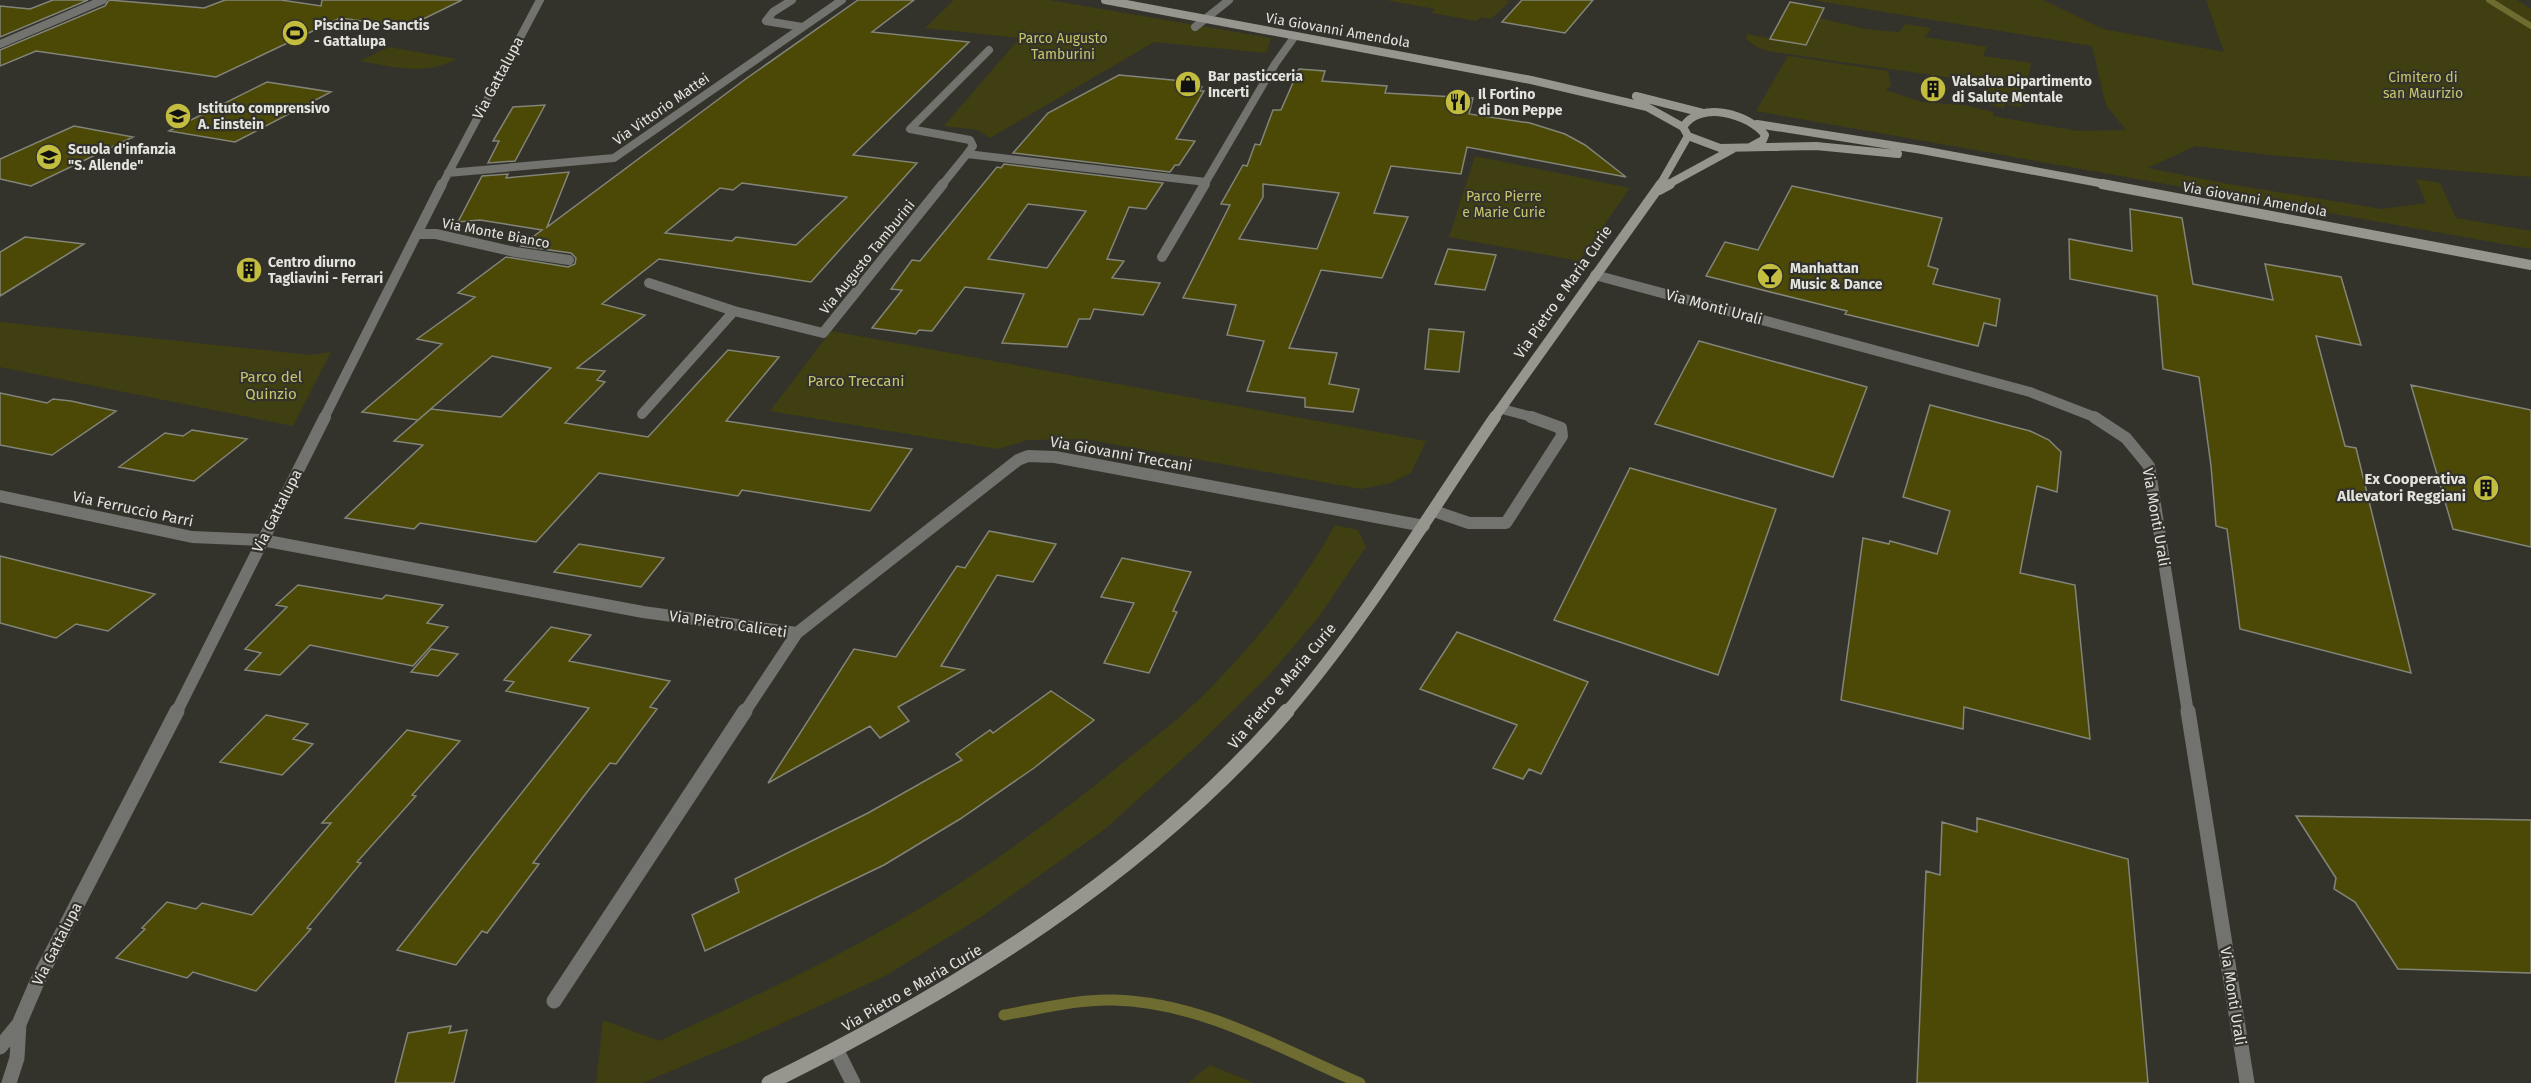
<svg xmlns="http://www.w3.org/2000/svg" width="2531" height="1083" viewBox="0 0 2531 1083" font-family="'Fira Sans',sans-serif">
	<style>
		.green { fill: #403f11 }
		.lines { fill: none; stroke-linecap: round; stroke-linejoin: round }
		.stream-far1 { stroke: #6e6c31; stroke-width: 6 }
		.stream { stroke: #6e6c31; stroke-width: 11 }
		.building { fill: #4b4905; stroke: #83847a; stroke-width: 1.5; fill-rule: evenodd }
		.street-far3 { stroke: #72726e; stroke-width: 8 }
		.street-far2 { stroke: #72726e; stroke-width: 10 }
		.street-far1 { stroke: #72726e; stroke-width: 12 }
		.street { stroke: #72726e; stroke-width: 15 }
		.secondary-far3 { stroke: #96968f; stroke-width: 8 }
		.secondary-far2 { stroke: #96968f; stroke-width: 10 }
		.secondary-far1 { stroke: #96968f; stroke-width: 12 }
		.secondary { stroke: #96968f; stroke-width: 15 }
		.labels { text-anchor: middle; stroke-width: 4.5; stroke-linejoin: round; paint-order: stroke }
		.far-poi-label { font-size: 14px; font-weight: bold; fill: #e4e4df; stroke: #33332b; text-anchor: start }
		.far-street-label { font-size: 14px; fill: #e4e4df; stroke: #33332b }
		.far-park-label { font-size: 14px; fill: #c8c56d; stroke: #33332b }
		.street-label { font-size: 15px; fill: #e4e4df; stroke: #33332b }
		.park-label { font-size: 15px; fill: #c8c56d; stroke: #33332b }
		.poi-label { font-size: 15px; font-weight: bold; fill: #e4e4df; stroke: #33332b; text-anchor: end }
	</style>
	<rect width="100%" height="100%" fill="#33332b"/>
	<path class="green" d="M954,0h95l222,38 -5,15 -112,-11 -164,96 -12,-8 -34,-4 76,-88 -95,-10z
		M1386,0h118l6,1 -19,18 -10,-2 -4,4 -45,-8 3,-4z
		M1812,0h231l60,29 121,23 -18,-52h311l14,9v168l-261,-22 -75,-9 -47,22 75,15 159,26 44,-6 -10,-24 24,4 16,35 75,13v18l-775,-138 32,-55 100,15 3,15 -6,4 37,12 42,3 29,7v4l85,15 48,-1 -20,-25 -14,-59z
		M1819,18l47,11 33,3 6,-8 26,4 -6,9 62,10 -4,9 48,7 -9,44 -17,-3 -1,4 -14,-3 -3,-22 -219,-32 -11,-4 -11,-8 1,-5 58,11z
		M389,47l68,12c-32,17 -63,8 -97,2z
		M1475,156l155,32 -51,73 -130,-24z
		M0,322l310,33 21,-3 -38,74 -293,-59z
		M831,331l595,110 -15,32 -21,10 -29,6 -276,-50 -57,1 -30,9 -228,-38z
		M1335,525l23,5 8,17 -48,71 -49,57 -68,67 -96,87 -127,90 -93,57 -140,64 -103,43h-46l7,-63 56,21c87,-41 176,-81 258,-131 75,-45 145,-97 213,-153 21,-17 43,-33 63,-52 55,-53 105,-113 142,-180z
		M1210,1065l44,18h-66z"/>
	<g class="lines">
		<path class="stream-far1" d="M2489,0l42,26"/>
		<path class="stream" d="M1004,1015c36,-6 73,-16 109,-15 89,2 168,49 247,83"/>
	</g>
	<path class="building" d="M53,0h35l-88,37v-31l30,3z
		M109,0l95,8 21,-8h56l40,6 1,-6h140l-55,27 -67,-9 -124,59 -180,-26 -36,15v-16l105,-44z
		M858,0h56l-42,32 97,10 -116,113 64,8 -106,119 -152,-23 -57,45 43,11 -68,53 28,3 -8,9 8,2 -40,41 83,14 80,-87 51,7 -53,64 186,28 -42,62 -128,-21 -4,6 -139,-23 -63,69 -116,-19 -6,6 -69,-11 78,-73 -29,-4 37,-32 70,8 50,-49 -59,-12 -74,64 -56,-8 80,-68 -25,-5 58,-42 -17,-4 48,-36 62,10 7,-3 1,-6 -5,-5 -50,-7 21,-16 -62,-10 -22,2 24,-46 26,-2 -2,4 63,-6 -22,55 200,-149zM742,183l105,14 -51,48 -60,-8 -4,4 -67,-8 55,-45 13,2z
		M1522,0h71l-28,33 -63,-11z
		M1790,2l34,6 -18,37 -36,-6z
		M1299,69l26,2 -3,10 65,5 -2,7 88,5 -4,16 61,9 35,11 20,11 41,32 -159,-30 -6,27 -70,-8 -17,47 34,4 -26,61 -61,-8 -32,78 48,5 -8,31 30,5 -6,23 -48,-5v-9l-58,-7 17,-50 -37,-6 9,-30 -53,-7 47,-93 -9,-1 22,-39 4,1 8,-22 5,1 13,-35h8zM1263,184l76,9 -22,56 -78,-10 24,-42z
		M1119,75l74,7 -2,4 11,1 -3,4h5l-28,48 19,2 -16,24h-4l-5,7 -157,-19 35,-40z
		M267,82l64,10 -96,50 -66,-11z
		M545,105l-30,56 -27,2 11,-22h-6l20,-34z
		M74,126l59,11 -102,49 -31,-7v-20z
		M1004,164l159,19 -17,26 -17,-2 -22,52 17,2 -12,17 48,5 -17,32 -49,-6 -4,10h-11l-12,28 -65,-4 22,-49 -59,-7 -33,44 -13,-1 -3,4 -44,-6 30,-38 -11,-1 21,-29 8,1 77,-94 4,1zM1028,204l58,7 -39,57 -59,-9z
		M1792,186l150,32 -14,48 10,3 -5,15 67,15 -4,27 -12,-3 -6,23 -133,-32 2,-3 -141,-35 19,-34 33,8z
		M2130,209l52,9 11,66 80,16 -8,-36 76,13 20,68 -45,-9 29,110 11,2 55,225 -171,-44 -13,-100 -11,-3 -5,-60 -12,-89 -36,-8 -6,-73 -87,-17 -1,-40 63,12z
		M25,237l59,7 -84,52v-44z
		M1448,249l48,6 -11,35 -50,-6z
		M1429,329l35,3 -5,40 -34,-3z
		M1699,341l168,46 -34,90 -178,-53z
		M2411,385l120,25v137l-78,-18z
		M0,393l47,10 6,-4 18,2 45,10 -64,44 -52,-10z
		M1930,405l100,26 19,9 12,12 -4,40 -20,-6 -17,87 55,12 15,154 -126,-32 -1,22 -122,-29 22,-162 26,6 1,-3 47,13 13,-43 -47,-14z
		M192,430l55,9 -53,42 -75,-14 46,-34 18,3z
		M1630,468l146,41 -58,166 -164,-55z
		M989,531l67,13 -23,38 -36,-7 -56,91 23,4 -66,37 11,14 -29,17 -10,-12 -102,57 86,-134 42,8 61,-91 8,2z
		M579,544l85,14 -23,29 -87,-15z
		M0,556l52,13 103,25 -47,37 -32,-7 -20,14 -56,-15z
		M1122,558l69,14 -18,39 4,1 -28,61 -45,-10 30,-60 -33,-6z
		M298,585l84,14 4,-4 57,10 -16,18 21,4 -35,39 -103,-21 -30,30 -35,-5 16,-17 -16,-4 42,-42 -11,-2z
		M551,627l40,8 -22,26 101,20 -20,26 7,2 -41,55 -6,-1 -23,29 -54,71 6,1 -52,69 -5,-2 -26,34 -59,-15 192,-242 -83,-17 8,-9 -10,-2z
		M1457,632l131,50 -47,92 -12,-5 -6,10 -30,-11 24,-43 -97,-36z
		M431,649l27,5 -20,22 -27,-4z
		M1051,691l43,29 -60,48 -74,51 -76,46 -179,86 -13,-36 47,-23 -4,-13 133,-66 94,-53 -6,-6 34,-24 3,3z
		M266,715l42,9 -15,15 20,5 -31,31 -62,-13z
		M407,730l53,11 -48,54 4,1 -59,66 4,1 -54,65 4,1 -55,62 -63,-19 -6,6 -71,-20 29,-29 -3,-1 25,-26 29,7 6,-6 50,12 79,-92h-9z
		M2296,816l235,4v153l-133,-4 -43,-67 -21,-13 2,-11z
		M1977,818l151,41 20,224h-231l9,-212 14,4 2,-53 35,10z
		M451,1026l-2,7 18,-3 -13,53h-59l13,-50z"/>
	<g class="lines">
		<path class="street-far3" d="M792,0l-19,12 -7,9 36,6
			M1195,27l34,-27
			M0,44l103,-44
			M989,50l-79,79 60,11 3,6 -6,8 239,28
			M448,173l166,-15 228,-158
			M442,185l98,-185
			M942,185l25,-31
			M1204,185l71,-121 20,-28"/>
		<path class="street-far2" d="M417,234h19l79,18 54,8
			M1162,257l43,-73
			M1595,275l435,117 67,26
			M649,283l85,28 89,22 120,-149
			M1502,409l34,9
			M642,414l92,-103
			M324,418l118,-234"/>
		<path class="street-far1" d="M2094,417l32,21 23,28 39,247
			M0,496l192,41 70,3 381,72 154,21
			M1434,511l35,12h37l56,-87 -1,-8 -30,-11
			M176,713l149,-296
			M744,713l53,-80 221,-173 10,-4 27,1 369,69"/>
		<path class="street" d="M2188,711l59,372
			M554,1001l191,-290
			M0,1047l19,-23 18,-42 140,-271
			M837,1051l16,32
			M9,1083l8,-25 2,-34"/>
		<path class="secondary-far3" d="M1105,0l426,80 116,27 36,20
			M1636,96l67,17
			M1757,124l165,26 188,35
			M1750,147l13,-7 2,-5c-16,-21 -65,-35 -82,-8l5,9 32,12 96,-2 82,8
			M1660,185l28,-49
			M1667,185l66,-36"/>
		<path class="secondary-far2" d="M2102,184l429,81
			M1659,190l11,-6
			M1494,418l167,-234"/>
		<path class="secondary-far1" d="M1286,713c79,-92 141,-196 209,-296"/>
		<path class="secondary" d="M769,1083c192,-95 376,-209 518,-372"/>
	</g>
	<defs>
		<symbol id="stadium-disc" viewBox="-11 -11 22 22"><circle r="9.5" fill="#c2bd3f" stroke="#33332b"/><path d="M0-5a6.5 5 0 1 0 0 10a6.5 5 0 1 0 0-10ZM-3.5-1.8h7v3.6h-7Z" fill="#111"/></symbol>
		<symbol id="shop-disc" viewBox="-11 -11 22 22"><circle r="9.5" fill="#c2bd3f" stroke="#33332b"/><path d="M-5-2.5h2.3a2.7 3.5 0 0 1 5.4 0H5L5.5 6h-11ZM-1.5-2.5h3a1.5 2.3 0 0 0-3 0Z" fill="#111"/></symbol>
		<symbol id="building-disc" viewBox="-11 -11 22 22"><circle r="9.5" fill="#c2bd3f" stroke="#33332b"/><path d="M-4-6H4V6H1V3H-1V6H-4ZM-2.5-4.3h1.7v1.8h-1.7ZM.8-4.3h1.7v1.8H.8ZM-2.5-1h1.7V.8h-1.7ZM.8-1h1.7V.8H.8Z" fill="#111"/></symbol>
		<symbol id="restaurant-disc" viewBox="-11 -11 22 22"><circle r="9.5" fill="#c2bd3f" stroke="#33332b"/><path d="M-5-6h1v4h1v-4h1v4h1v-4h1v5L-1.5 .5V6h-2V.5L-5-1ZM5-6V6H3V1.5H1.5Q1.5-4 5-6Z" fill="#111"/></symbol>
		<symbol id="school-disc" viewBox="-11 -11 22 22"><circle r="9.5" fill="#c2bd3f" stroke="#33332b"/><path d="M0-5L7-2L0 1L-7-2ZM-4 1L0 2.5L4 1V4Q0 6-4 4Z" fill="#111"/></symbol>
		<symbol id="bar-disc" viewBox="-11 -11 22 22"><circle r="9.5" fill="#c2bd3f" stroke="#33332b"/><path d="M-6-5H6L.8 .8V4.5H3.5V6h-7V4.5H-.8V.8Z" fill="#111"/></symbol>
	</defs>
	<g fill-rule="evenodd">
		<use href="#stadium-disc" x="280" y="18" width="30" height="30"/>
		<use href="#shop-disc" x="1173" y="69" width="30" height="30"/>
		<use href="#building-disc" x="1918" y="74" width="30" height="30"/>
		<use href="#restaurant-disc" x="1443" y="87" width="30" height="30"/>
		<use href="#school-disc" x="163" y="101" width="30" height="30"/>
		<use href="#school-disc" x="34" y="142" width="30" height="30"/>
		<use href="#building-disc" x="234" y="255" width="30" height="30"/>
		<use href="#bar-disc" x="1755" y="261" width="30" height="30"/>
		<use href="#building-disc" x="2471" y="473" width="30" height="30"/>
	</g>
	<g class="labels">
		<g class="far-poi-label">
			<text x="314" y="30">Piscina De Sanctis<tspan x="314" dy="16">- Gattalupa</tspan></text>
			<text x="1208" y="81">Bar pasticceria<tspan x="1208" dy="16">Incerti</tspan></text>
			<text x="1952" y="86">Valsalva Dipartimento<tspan x="1952" dy="16">di Salute Mentale</tspan></text>
			<text x="1478" y="99">Il Fortino<tspan x="1478" dy="16">di Don Peppe</tspan></text>
			<text x="198" y="113">Istituto comprensivo<tspan x="198" dy="16">A. Einstein</tspan></text>
			<text x="68" y="154">Scuola d'infanzia<tspan x="68" dy="16">"S. Allende"</tspan></text>
			<text x="268" y="267">Centro diurno<tspan x="268" dy="16">Tagliavini - Ferrari</tspan></text>
			<text x="1790" y="273">Manhattan<tspan x="1790" dy="16">Music &amp; Dance</tspan></text>
		</g>
		<g class="far-street-label">
			<text transform="translate(1338 30) rotate(10)" y="5">Via Giovanni Amendola</text>
			<text transform="translate(661 109) rotate(-35)" y="5">Via Vittorio Mattei</text>
			<text transform="translate(2255 199) rotate(10)" y="5">Via Giovanni Amendola</text>
			<text transform="translate(496 233) rotate(11)" y="5">Via Monte Bianco</text>
			<text transform="translate(867 257) rotate(-51)" y="5">Via Augusto Tamburini</text>
		</g>
		<g class="far-park-label">
			<text x="1063" y="43">Parco Augusto<tspan x="1063" dy="16">Tamburini</tspan></text>
			<text x="2423" y="82">Cimitero di<tspan x="2423" dy="16">san Maurizio</tspan></text>
			<text x="1504" y="201">Parco Pierre<tspan x="1504" dy="16">e Marie Curie</tspan></text>
		</g>
		<g class="street-label">
			<text transform="translate(498 78) rotate(-62)" y="5">Via Gattalupa</text>
			<text transform="translate(1563 292) rotate(-55)" y="5">Via Pietro e Maria Curie</text>
			<text transform="translate(1714 307) rotate(15)" y="5">Via Monti Urali</text>
			<text transform="translate(1121 454) rotate(10)" y="5">Via Giovanni Treccani</text>
			<text transform="translate(133 509) rotate(12)" y="5">Via Ferruccio Parri</text>
			<text transform="translate(277 511) rotate(-63)" y="5">Via Gattalupa</text>
			<text transform="translate(2156 517) rotate(80)" y="5">Via Monti Urali</text>
			<text transform="translate(728 624) rotate(8)" y="5">Via Pietro Caliceti</text>
			<text transform="translate(1282 686) rotate(-50)" y="5">Via Pietro e Maria Curie</text>
			<text transform="translate(57 944) rotate(-63)" y="5">Via Gattalupa</text>
			<text transform="translate(912 988) rotate(-30)" y="5">Via Pietro e Maria Curie</text>
			<text transform="translate(2233 996) rotate(81)" y="5">Via Monti Urali</text>
		</g>
		<g class="park-label">
			<text x="271" y="382">Parco del<tspan x="271" dy="17">Quinzio</tspan></text>
			<text x="856" y="386">Parco Treccani</text>
		</g>
		<g class="poi-label">
			<text x="2466" y="484">Ex Cooperativa<tspan x="2466" dy="17">Allevatori Reggiani</tspan></text>
		</g>
	</g>
</svg>
